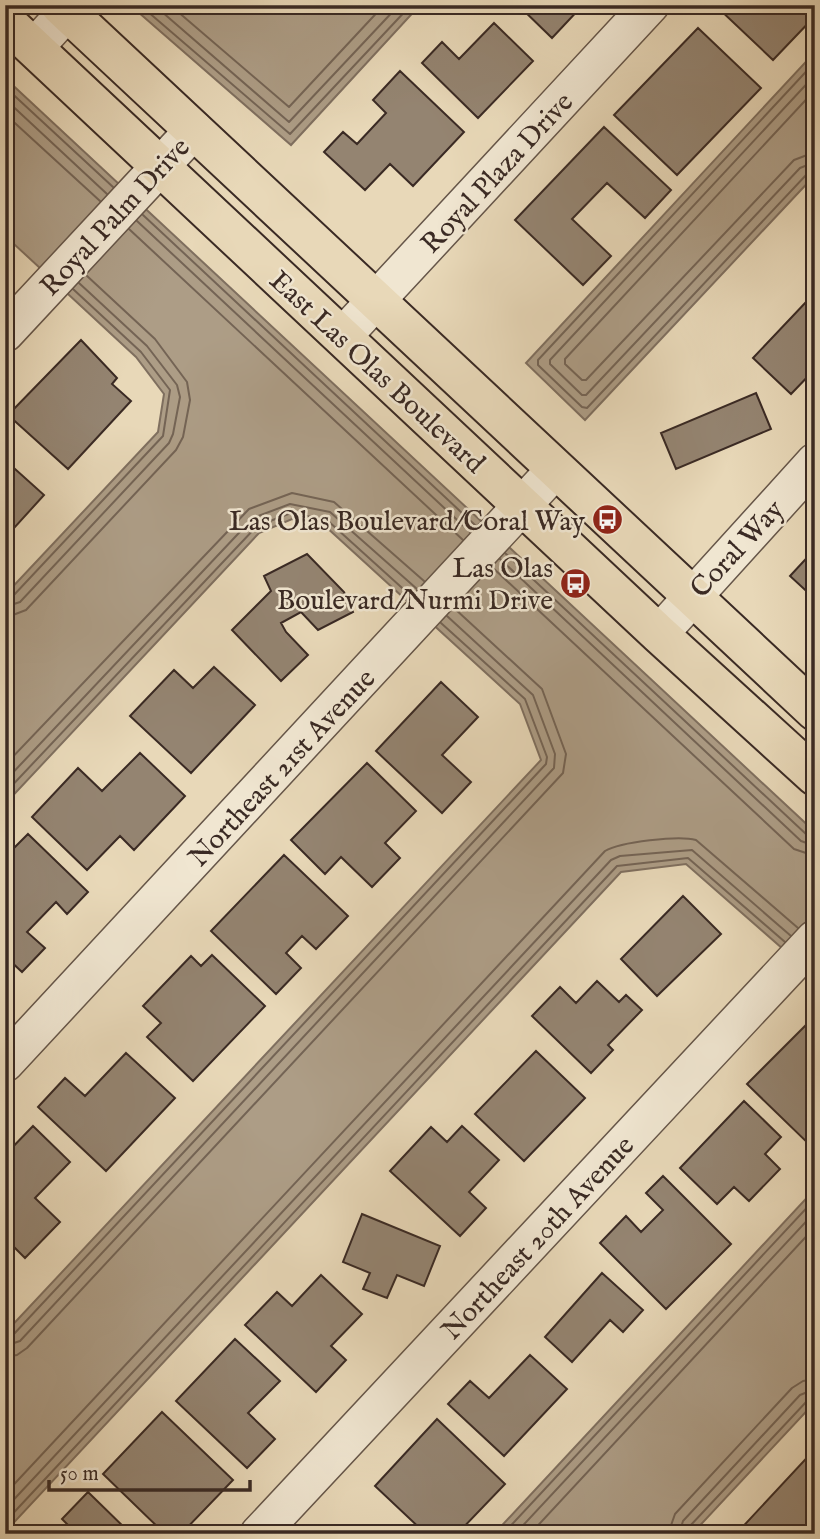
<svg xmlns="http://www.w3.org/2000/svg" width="820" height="1539" viewBox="0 0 820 1539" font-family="'IM FELL English',serif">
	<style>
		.water { fill: #ad9d86; stroke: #7f6f5f; stroke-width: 2 }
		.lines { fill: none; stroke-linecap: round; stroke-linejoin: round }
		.shore { stroke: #746455; stroke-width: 2 }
		.building { fill: #948471; stroke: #3a2a24; stroke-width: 2 }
		.minor-casing { stroke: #665649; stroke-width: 40 }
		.major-casing { stroke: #3a2a24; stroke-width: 42 }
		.minor { stroke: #f0e6d1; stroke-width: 37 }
		.major { stroke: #e8d8b8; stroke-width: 38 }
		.labels { text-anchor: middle; stroke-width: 5; stroke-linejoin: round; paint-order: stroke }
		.street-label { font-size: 28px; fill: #3a2a24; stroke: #f0e6d1 }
		.poi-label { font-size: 28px; fill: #3a2a24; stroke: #f0e6d1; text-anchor: end }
	</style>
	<rect width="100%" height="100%" fill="#e8d8b8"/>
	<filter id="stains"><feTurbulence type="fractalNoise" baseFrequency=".00286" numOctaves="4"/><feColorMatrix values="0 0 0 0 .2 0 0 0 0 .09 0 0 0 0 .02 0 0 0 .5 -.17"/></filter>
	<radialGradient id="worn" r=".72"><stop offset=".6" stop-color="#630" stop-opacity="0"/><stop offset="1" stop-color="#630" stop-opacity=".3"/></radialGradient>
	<path class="water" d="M130,5h290l-129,140z
		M815,52v123l-230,245 -59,-57z
		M5,78l810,754v145l-129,-113 -65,8 -616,660v-199l536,-573 -21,-56 -195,-178 -33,-7 -33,14 -254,271v-209l153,-163 6,-38 -28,-37 -122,-113 -9,8z
		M815,1189v213l-123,132h-198z"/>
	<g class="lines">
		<path class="shore" d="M140,5l150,129 121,-129
			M154,5l135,117 110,-117
			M170,5l119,102 95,-102
			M815,62l-277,298v5l44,42 5,1 220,-234 8,-3
			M815,75l-265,285v4l32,31h4l214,-227 15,-6
			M5,87l108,100
			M815,90l-250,269v5l17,16h4l208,-220 21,-8
			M5,99l102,95
			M5,114l95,87
			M143,215l333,311
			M137,221l333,311
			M129,229l334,311
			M505,553l302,282 8,2
			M500,559l301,282 14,5
			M492,567l302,282 21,7
			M5,599l8,-3 150,-160 7,-46 -29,-38 -68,-63
			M5,607l15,-5 149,-159 4,-9 7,-37 -3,-12 -30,-39 -68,-63
			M5,618l21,-8 150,-160 7,-13 7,-37 -3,-18 -32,-43 -69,-64
			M5,765l244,-256 43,-16 42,9 90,79
			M5,781l248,-263 37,-14 40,8 87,77
			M5,793l252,-267 34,-13 36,7 84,76
			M5,1337l8,-2 533,-571 1,-7 -22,-58 -84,-76
			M5,1346l15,-5 534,-573 1,-14 -22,-59 -86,-79
			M5,1357l12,-2 10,-7 536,-575 3,-19 -24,-65 -88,-81
			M5,1494l600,-643c15,-9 74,-16 91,-11l102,88
			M5,1509l606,-649 9,-4 72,-6 99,86
			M5,1522l612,-656 71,-8 97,84
			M503,1534l312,-335
			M515,1534l300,-322
			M530,1534l285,-307
			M668,1534l7,-20 117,-126 11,-7 12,-2
			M679,1534l4,-13 117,-126 15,-6
			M688,1534l2,-8 117,-125 8,-3"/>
	</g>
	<path class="building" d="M518,5h65l-31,33z
		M719,5h96v11l-42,44 -56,-53z
		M494,23l39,38 -55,57 -56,-55 20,-21 17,17z
		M698,28l63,60 -84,87 -63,-60z
		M400,71l64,61 -51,54 -23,-22 -25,26 -41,-38 19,-20 14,12 29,-31 -13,-13z
		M604,127l67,63 -26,28 -38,-35 -35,36 39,37 -28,29 -68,-65z
		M807,301l8,8v60l-24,25 -38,-36z
		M81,340l36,38 -5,6 19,17 -63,68 -60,-54z
		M756,393l15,36 -95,40 -15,-36z
		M5,460l39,35 -39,43z
		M815,549v50l-25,-23z
		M307,554l37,38 9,20 -35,18 -17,-18 -20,11 5,9 22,23 -27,26 -49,-51 39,-39 -7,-15z
		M214,667l41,38 -64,68 -61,-57 44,-46 19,18z
		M441,682l37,35 -36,38 29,27 -29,31 -66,-62z
		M140,753l45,43 -51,54 -14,-14 -33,34 -55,-53 46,-49 24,23z
		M367,763l49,48 -31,32 15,15 -28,29 -31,-30 -16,17 -34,-34z
		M28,834l60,58 -21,22 -11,-12 -29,30 18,16 -23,24 -17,-16v-99z
		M284,855l64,61 -32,33 -14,-13 -16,17 15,15 -25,26 -65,-63z
		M683,896l38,38 -64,62 -36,-37z
		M212,955l53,51 -72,75 -46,-44 14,-14 -18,-17 48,-50 10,10z
		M597,981l22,21 7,-7 16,15 -34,35 5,5 -22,23 -59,-57 28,-29 16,16z
		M810,1021l5,5v124l-68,-66z
		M536,1051l49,47 -61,63 -49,-47z
		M126,1053l49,45 -69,73 -68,-64 27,-29 20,18z
		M744,1101l37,36 -16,17 15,15 -31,32 -15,-14 -17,17 -37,-36z
		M33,1126l37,36 -35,36 25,24 -35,36 -20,-20v-83z
		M462,1126l37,34 -30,32 17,16 -26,28 -70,-65 41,-44 16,15z
		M663,1176l68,68 -65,65 -66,-66 26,-27 15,16 22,-22 -17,-17z
		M362,1214l78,32 -16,40 -27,-11 -10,23 -24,-9 7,-16 -27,-11z
		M602,1273l41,37 -20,22 -13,-12 -38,42 -27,-25z
		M321,1275l41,39 -31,32 15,14 -30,32 -71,-67 32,-33 15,14z
		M235,1339l45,42 -32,32 27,26 -28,29 -71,-67z
		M530,1355l37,34 -63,67 -56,-52 22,-23 19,17z
		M162,1412l71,68 -52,54h-16l-62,-60z
		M437,1419l68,65 -48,50h-31l-51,-48z
		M815,1449v85h-79z
		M88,1492l43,42h-54l-15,-15z"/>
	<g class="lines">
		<defs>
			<path id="minor" d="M34,48l39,-43
				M5,333l189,-203
				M342,337l308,-332
				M659,634l156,-172
				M5,1063l550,-593
				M259,1534l556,-595"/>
			<path id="major" d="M60,5l755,706
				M5,21l654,613 156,142"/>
		</defs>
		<use href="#minor" class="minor-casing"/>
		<use href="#major" class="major-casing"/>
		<use href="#minor" class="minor"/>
		<use href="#major" class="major"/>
	</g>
	<defs>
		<symbol id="bus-disc" viewBox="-11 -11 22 22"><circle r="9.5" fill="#8f2418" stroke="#f0e6d1"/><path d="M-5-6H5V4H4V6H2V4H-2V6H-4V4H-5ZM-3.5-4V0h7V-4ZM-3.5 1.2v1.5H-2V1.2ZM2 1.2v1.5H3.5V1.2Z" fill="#fff"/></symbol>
	</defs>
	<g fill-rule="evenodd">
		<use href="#bus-disc" x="590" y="502" width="35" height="35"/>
		<use href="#bus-disc" x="558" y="566" width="35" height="35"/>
	</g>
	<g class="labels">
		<g class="street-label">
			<text transform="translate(496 172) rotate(-47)" y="10">Royal Plaza Drive</text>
			<text transform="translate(114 216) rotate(-47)" y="10">Royal Palm Drive</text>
			<text transform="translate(378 371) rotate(43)" y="10">East Las Olas Boulevard</text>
			<text transform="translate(736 548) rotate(-47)" y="10">Coral Way</text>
			<text transform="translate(281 767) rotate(-47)" y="10">Northeast 21st Avenue</text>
			<text transform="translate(537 1237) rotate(-47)" y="10">Northeast 20th Avenue</text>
		</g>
		<g class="poi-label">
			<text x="585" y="530">Las Olas Boulevard/Coral Way</text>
			<text x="553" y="577">Las Olas<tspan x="553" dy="32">Boulevard/Nurmi Drive</tspan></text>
		</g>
	</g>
	<rect width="820" height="1539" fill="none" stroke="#e8d8b8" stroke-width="28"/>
	<rect x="7" y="7" width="806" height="1525" fill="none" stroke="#3a2a24" stroke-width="3.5"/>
	<rect x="14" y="14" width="792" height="1511" fill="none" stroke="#3a2a24" stroke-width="2"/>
	<path d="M49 1480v10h201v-10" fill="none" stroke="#3a2a24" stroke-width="3.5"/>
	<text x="60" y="1480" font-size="21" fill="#3a2a24" stroke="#f0e6d1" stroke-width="5" paint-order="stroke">50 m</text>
	<rect width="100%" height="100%" filter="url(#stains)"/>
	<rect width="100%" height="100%" fill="url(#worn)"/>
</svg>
